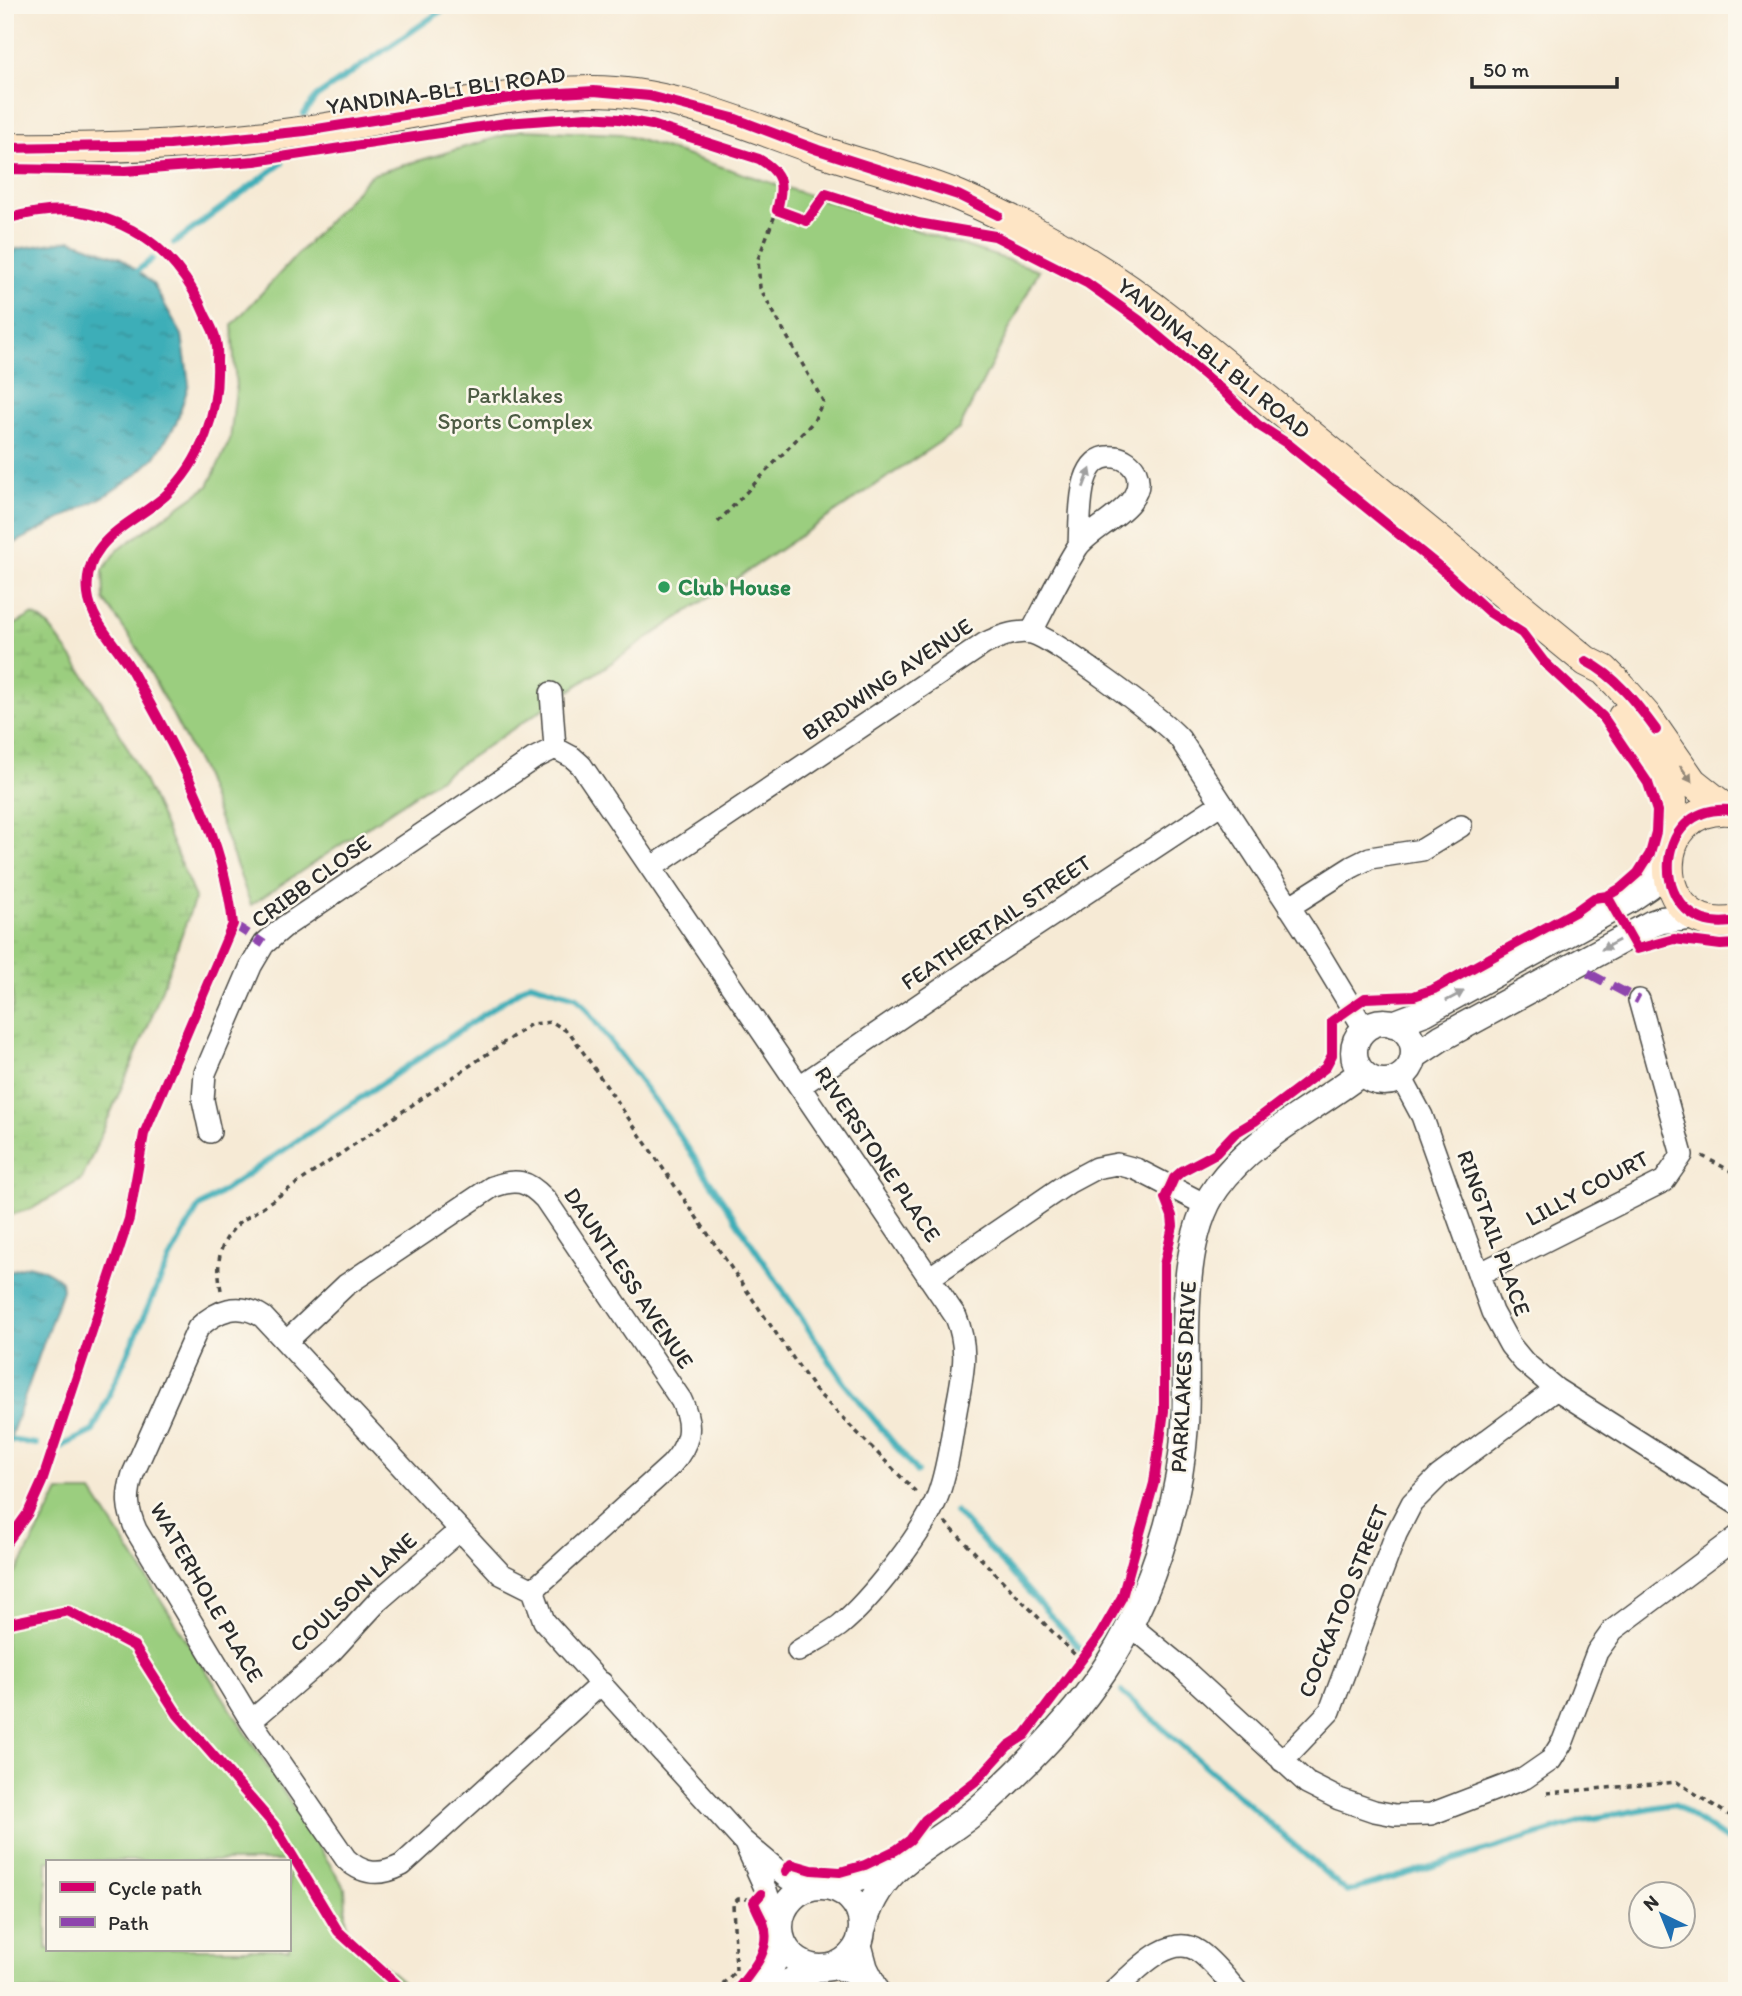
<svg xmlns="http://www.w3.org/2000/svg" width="1742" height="1996" viewBox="0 0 1742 1996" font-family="Itim,sans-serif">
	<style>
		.green { fill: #9bce7f; stroke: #637c55; stroke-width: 2; fill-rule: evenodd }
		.wetland { fill: url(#wetland-marsh); stroke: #637c55; stroke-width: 2 }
		.water { fill: url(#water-ripples); stroke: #346c72; stroke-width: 2 }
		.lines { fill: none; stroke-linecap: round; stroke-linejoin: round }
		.stream { stroke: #3eaeb8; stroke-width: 6 }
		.minor-casing { stroke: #494844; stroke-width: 24 }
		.tertiary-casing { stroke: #494844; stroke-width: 29 }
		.secondary-casing { stroke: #494844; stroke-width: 32 }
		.path { stroke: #494844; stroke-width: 3.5; stroke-dasharray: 5 5; stroke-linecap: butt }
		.minor { stroke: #fff; stroke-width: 21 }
		.tertiary { stroke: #fff; stroke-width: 26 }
		.secondary { stroke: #fee5c5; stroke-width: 30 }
		.quiet { stroke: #8e44ad; stroke-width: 9; stroke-dasharray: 18 9; stroke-linecap: butt }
		.cycleway-casing { stroke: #fbf7ec; stroke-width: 15 }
		.cycleway { stroke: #d6006c; stroke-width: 10 }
		.oneway { fill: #a0a0a0 }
		.oneway2 { fill: #948878 }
		.leisure-dot { fill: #2e9e5b; stroke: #fbf7ec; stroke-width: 2.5 }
		.labels { text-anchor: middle; stroke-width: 5; stroke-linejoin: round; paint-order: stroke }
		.street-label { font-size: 23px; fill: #2b2b2b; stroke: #fbf7ec }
		.park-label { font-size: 23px; fill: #4d5c44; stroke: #fbf7ec }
		.leisure-label { font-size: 23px; font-weight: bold; fill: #27864d; stroke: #fbf7ec; text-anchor: start }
	</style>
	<defs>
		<pattern id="wetland-marsh" width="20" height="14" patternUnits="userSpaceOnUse" patternTransform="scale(1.75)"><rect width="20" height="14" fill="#9bce7f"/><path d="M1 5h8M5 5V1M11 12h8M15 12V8" fill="none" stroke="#86b16e"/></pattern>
		<pattern id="water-ripples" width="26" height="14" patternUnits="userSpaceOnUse" patternTransform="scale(1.75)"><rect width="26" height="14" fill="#3eaeb8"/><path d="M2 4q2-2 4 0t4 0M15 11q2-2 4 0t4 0" fill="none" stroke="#348e96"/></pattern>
	</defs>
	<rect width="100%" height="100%" fill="#fbf7ec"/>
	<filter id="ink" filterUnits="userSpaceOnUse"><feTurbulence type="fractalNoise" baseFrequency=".0143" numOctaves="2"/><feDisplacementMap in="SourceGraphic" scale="14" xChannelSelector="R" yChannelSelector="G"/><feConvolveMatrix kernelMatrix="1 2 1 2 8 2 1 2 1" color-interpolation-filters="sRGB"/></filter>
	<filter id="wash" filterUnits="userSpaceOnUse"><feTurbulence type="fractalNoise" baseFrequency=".00686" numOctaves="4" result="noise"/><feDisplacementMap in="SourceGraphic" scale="28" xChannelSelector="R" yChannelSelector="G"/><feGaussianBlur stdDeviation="1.57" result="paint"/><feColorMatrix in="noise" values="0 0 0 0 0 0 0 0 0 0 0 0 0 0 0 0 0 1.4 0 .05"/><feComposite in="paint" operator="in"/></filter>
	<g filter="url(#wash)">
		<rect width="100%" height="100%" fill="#f6ead5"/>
		<path class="green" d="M522,130l99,4 418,136 -80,159 -708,476 -50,-136 -63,-120 -34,-49 -1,-30 16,-21 89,-63 22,-46 6,-51 -4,-64 139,-150z
			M59,1492h33l253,396 2,47 67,56h-409v-415l11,-3zM289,1861v88h-242v-88z"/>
		<path class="wetland" d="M32,615c16,6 23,20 33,33 57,75 95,164 130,250l-46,126 -67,155 -49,29 -28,9v-182l8,-31 -4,-39 -4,-15v-320z"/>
		<path class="water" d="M71,240l50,18 32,26 29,51 7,49 -13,40 -21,33 -18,17 -32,22 -100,52v-293l12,-6z
			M28,1265c14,3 22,7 33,16l1,9 -57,163v-180z"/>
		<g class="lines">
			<path class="stream" d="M304,114l12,-17 134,-92
				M174,243l108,-80
				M137,271l15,-12
				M10,1440l26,4
				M60,1447l33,-16 77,-173 28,-50 332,-225 47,14 90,120 179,268 71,87
				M955,1511l127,139
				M1122,1692l225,200 242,-73 85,-15 63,43"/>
		</g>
	</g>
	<g filter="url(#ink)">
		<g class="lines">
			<defs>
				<path id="minor" d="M1031,633c15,-28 29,-58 46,-85 14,-22 73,-42 59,-76 -4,-8 -12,-14 -21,-15 -40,-5 -34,62 -36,88
					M551,693l4,55
					M555,748l17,9 9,8 375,552c14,34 6,60 0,94 -5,28 -8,57 -18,84 -12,35 -69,107 -99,131 -13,9 -28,17 -41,25
					M651,868l333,-224c14,-7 31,-14 47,-11 21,4 133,87 149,106l126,193 59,98
					M1289,907l63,-40 18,-9 52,-8 39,-24
					M1401,1077l21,39 70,196 18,33 14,17 32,27 181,115
					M800,1086l186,-127 236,-156
					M210,1132l-7,-32 2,-27 46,-107 13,-22 20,-17 249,-168 22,-11
					M1479,1274l185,-93 18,-26 -43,-155
					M929,1278l139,-95 28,-15 21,-4 19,5 70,36
					M287,1341l59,-56 146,-98c24,-9 35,-7 53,12l136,201c13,26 9,44 -10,65l-138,125
					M1130,1625l50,41 127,117 32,16 35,12 21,4 36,-1 94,-36 26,-18 12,-19 34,-89 16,-22 124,-93
					M602,1683l-200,182c-21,11 -39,10 -56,-6l-95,-138 -115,-191c-9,-21 -10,-34 -3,-56l65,-146c19,-18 41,-27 65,-11l238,257 32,16 11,31 199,220 44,37 21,9
					M251,1721l81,-70 47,-51 81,-70
					M1282,1761l48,-50 66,-177 16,-31 27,-27 117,-87
					M746,1846l20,44 13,40
					M860,1941l7,26 12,24
					M830,1967l21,6 23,13
					M1114,1991c19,-17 56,-60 84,-40 15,10 27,27 39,40"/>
				<path id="tertiary" d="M1354 1052a30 30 0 1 1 60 0a30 30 0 1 1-60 0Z
					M1393,1024l32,-12 205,-113 19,-13 18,-21
					M1414,1056l27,-18 210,-114 11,-4 35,-4
					M822,1885l30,-6 47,-15
					M780 1927a41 41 0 1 1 82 0a41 41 0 1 1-82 0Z
					M863,1927c17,-69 76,-81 122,-124 57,-53 112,-109 146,-180 29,-61 50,-131 54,-198 4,-69 -10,-181 32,-238 36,-50 96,-77 144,-114
					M758,1991l25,-47
					M773,1991l43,-23"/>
				<path id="secondary" d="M5,148c101,1 201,-3 301,-17 95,-13 192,-40 287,-40 79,0 152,34 225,59 46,16 96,27 141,46 79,33 149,75 216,128l411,337 18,9 14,14 28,32 46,66 34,27
					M1623,717l43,67 6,16 -1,46
					M1737,811c-92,-15 -90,128 0,110"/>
			</defs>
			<use href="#minor" class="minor-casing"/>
			<use href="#tertiary" class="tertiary-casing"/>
			<use href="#secondary" class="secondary-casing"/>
			<path class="path" d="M718,522l96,-101 9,-20 -63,-113 -2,-29 19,-49
				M1702,1156l35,18
				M221,1290c-5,-27 -3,-47 18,-67l292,-199 21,-2 18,11 245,357 103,104
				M945,1522l136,139
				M1547,1793l130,-11 60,38
				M724,1983l9,8
				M715,1991l21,-20 -3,-67 5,-5h11"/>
			<use href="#minor" class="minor"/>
			<use href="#tertiary" class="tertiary"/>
			<use href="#secondary" class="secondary"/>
			<path class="quiet" d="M233,924l31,20
				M1588,973l51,27"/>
			<defs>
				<path id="cycleway" d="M5,148l165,-3 135,-14 224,-36 65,-4 55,5 84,22 85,32 140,45 40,20
					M5,169l120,2 130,-10 251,-38 81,-6 32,2 33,6 107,34c24,14 25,25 18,51l30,11 19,-27 92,29 77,13 92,47 52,37 83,70 36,35 30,19 149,121 52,47 33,21 22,29 59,55 45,66 9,28 -1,21 -6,22 -12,19 -17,15 -14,8 -13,2 -18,13 -142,78 -20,7 -49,2 -33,23v34l-7,13 -70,53 -20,12 -19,20 -34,18 -8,7 -9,20 7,18 1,10 -9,39v146l-10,72 -32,114 -22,38 -75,100 -17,11 -31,34 -52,40 -15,20 -14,10 -31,15 -25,7 -28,-2 -21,-6 -5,7
					M5,219c51,-13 80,-13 127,11 34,18 60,52 74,87 4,7 9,16 10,24 2,7 1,15 1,21 2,49 -15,100 -52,134 -33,29 -83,43 -77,98 3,28 30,52 44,77 44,80 91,160 101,253l-89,210 -15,85 -87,263 -14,31 -23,32
					M1586,661c30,15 51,43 70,69
					M1737,811c-92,-15 -90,128 0,110
					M1607,896l30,53 37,-10 47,6 16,-1
					M5,1624l63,-13 66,35 44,69 96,110 64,106 66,60
					M736,1991c16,-20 37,-42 27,-69 -3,-7 -7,-13 -9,-20l7,-8"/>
			</defs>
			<use href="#cycleway" class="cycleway-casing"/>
			<use href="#cycleway" class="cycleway"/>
		</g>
		<defs><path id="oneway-solid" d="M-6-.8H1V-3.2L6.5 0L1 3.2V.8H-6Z" transform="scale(1.75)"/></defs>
		<g class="oneway">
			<use href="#oneway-solid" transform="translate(1087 478) rotate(-69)"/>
			<use href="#oneway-solid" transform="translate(1610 945) rotate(151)"/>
			<use href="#oneway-solid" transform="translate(1455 996) rotate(-29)"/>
		</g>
		<use class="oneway2" href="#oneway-solid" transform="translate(1686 774) rotate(55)"/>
	</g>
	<circle class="leisure-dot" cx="664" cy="587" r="7"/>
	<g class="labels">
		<g class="street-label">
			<text transform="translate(446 90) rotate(-8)" y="8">YANDINA-BLI BLI ROAD</text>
			<text transform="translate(1214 358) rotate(39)" y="8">YANDINA-BLI BLI ROAD</text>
			<text transform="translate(887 679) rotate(-34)" y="8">BIRDWING AVENUE</text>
			<text transform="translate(311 881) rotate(-36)" y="8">CRIBB CLOSE</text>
			<text transform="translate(996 922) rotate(-34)" y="8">FEATHERTAIL STREET</text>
			<text transform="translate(878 1154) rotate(56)" y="8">RIVERSTONE PLACE</text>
			<text transform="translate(1587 1188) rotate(-28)" y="8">LILLY COURT</text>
			<text transform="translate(1494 1233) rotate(70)" y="8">RINGTAIL PLACE</text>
			<text transform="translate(629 1278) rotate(56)" y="8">DAUNTLESS AVENUE</text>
			<text transform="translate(1183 1377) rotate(-87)" y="8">PARKLAKES DRIVE</text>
			<text transform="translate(207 1592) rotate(60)" y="8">WATERHOLE PLACE</text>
			<text transform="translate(353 1592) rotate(-43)" y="8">COULSON LANE</text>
			<text transform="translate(1343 1601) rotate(-68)" y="8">COCKATOO STREET</text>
		</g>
		<g class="park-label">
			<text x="515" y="403">Parklakes<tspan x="515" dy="26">Sports Complex</tspan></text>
		</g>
		<g class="leisure-label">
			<text x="678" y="595">Club House</text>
		</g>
	</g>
	<rect width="1742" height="1996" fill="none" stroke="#fbf7ec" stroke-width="28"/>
	<rect x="46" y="1860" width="245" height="91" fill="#fbf7ec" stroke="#a8a59f" stroke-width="2"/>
	<rect x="60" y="1882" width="35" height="10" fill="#d6006c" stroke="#a8a59f" stroke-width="2"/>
	<text x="108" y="1895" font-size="21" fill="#2b2b2b">Cycle path</text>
	<rect x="60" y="1917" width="35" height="10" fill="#8e44ad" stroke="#a8a59f" stroke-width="2"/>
	<text x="108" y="1930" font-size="21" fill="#2b2b2b">Path</text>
	<g transform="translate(1662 1915) rotate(317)"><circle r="33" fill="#fbf7ec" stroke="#a8a59f" stroke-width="2"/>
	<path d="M0-5L12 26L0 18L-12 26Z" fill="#1f6fb2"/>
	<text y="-10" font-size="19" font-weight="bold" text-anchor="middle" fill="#2b2b2b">N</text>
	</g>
	<path d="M1472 77v10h145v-10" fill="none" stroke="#2b2b2b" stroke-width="3.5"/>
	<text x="1483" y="77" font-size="21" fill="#2b2b2b" stroke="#fbf7ec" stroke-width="5" paint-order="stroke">50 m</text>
</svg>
